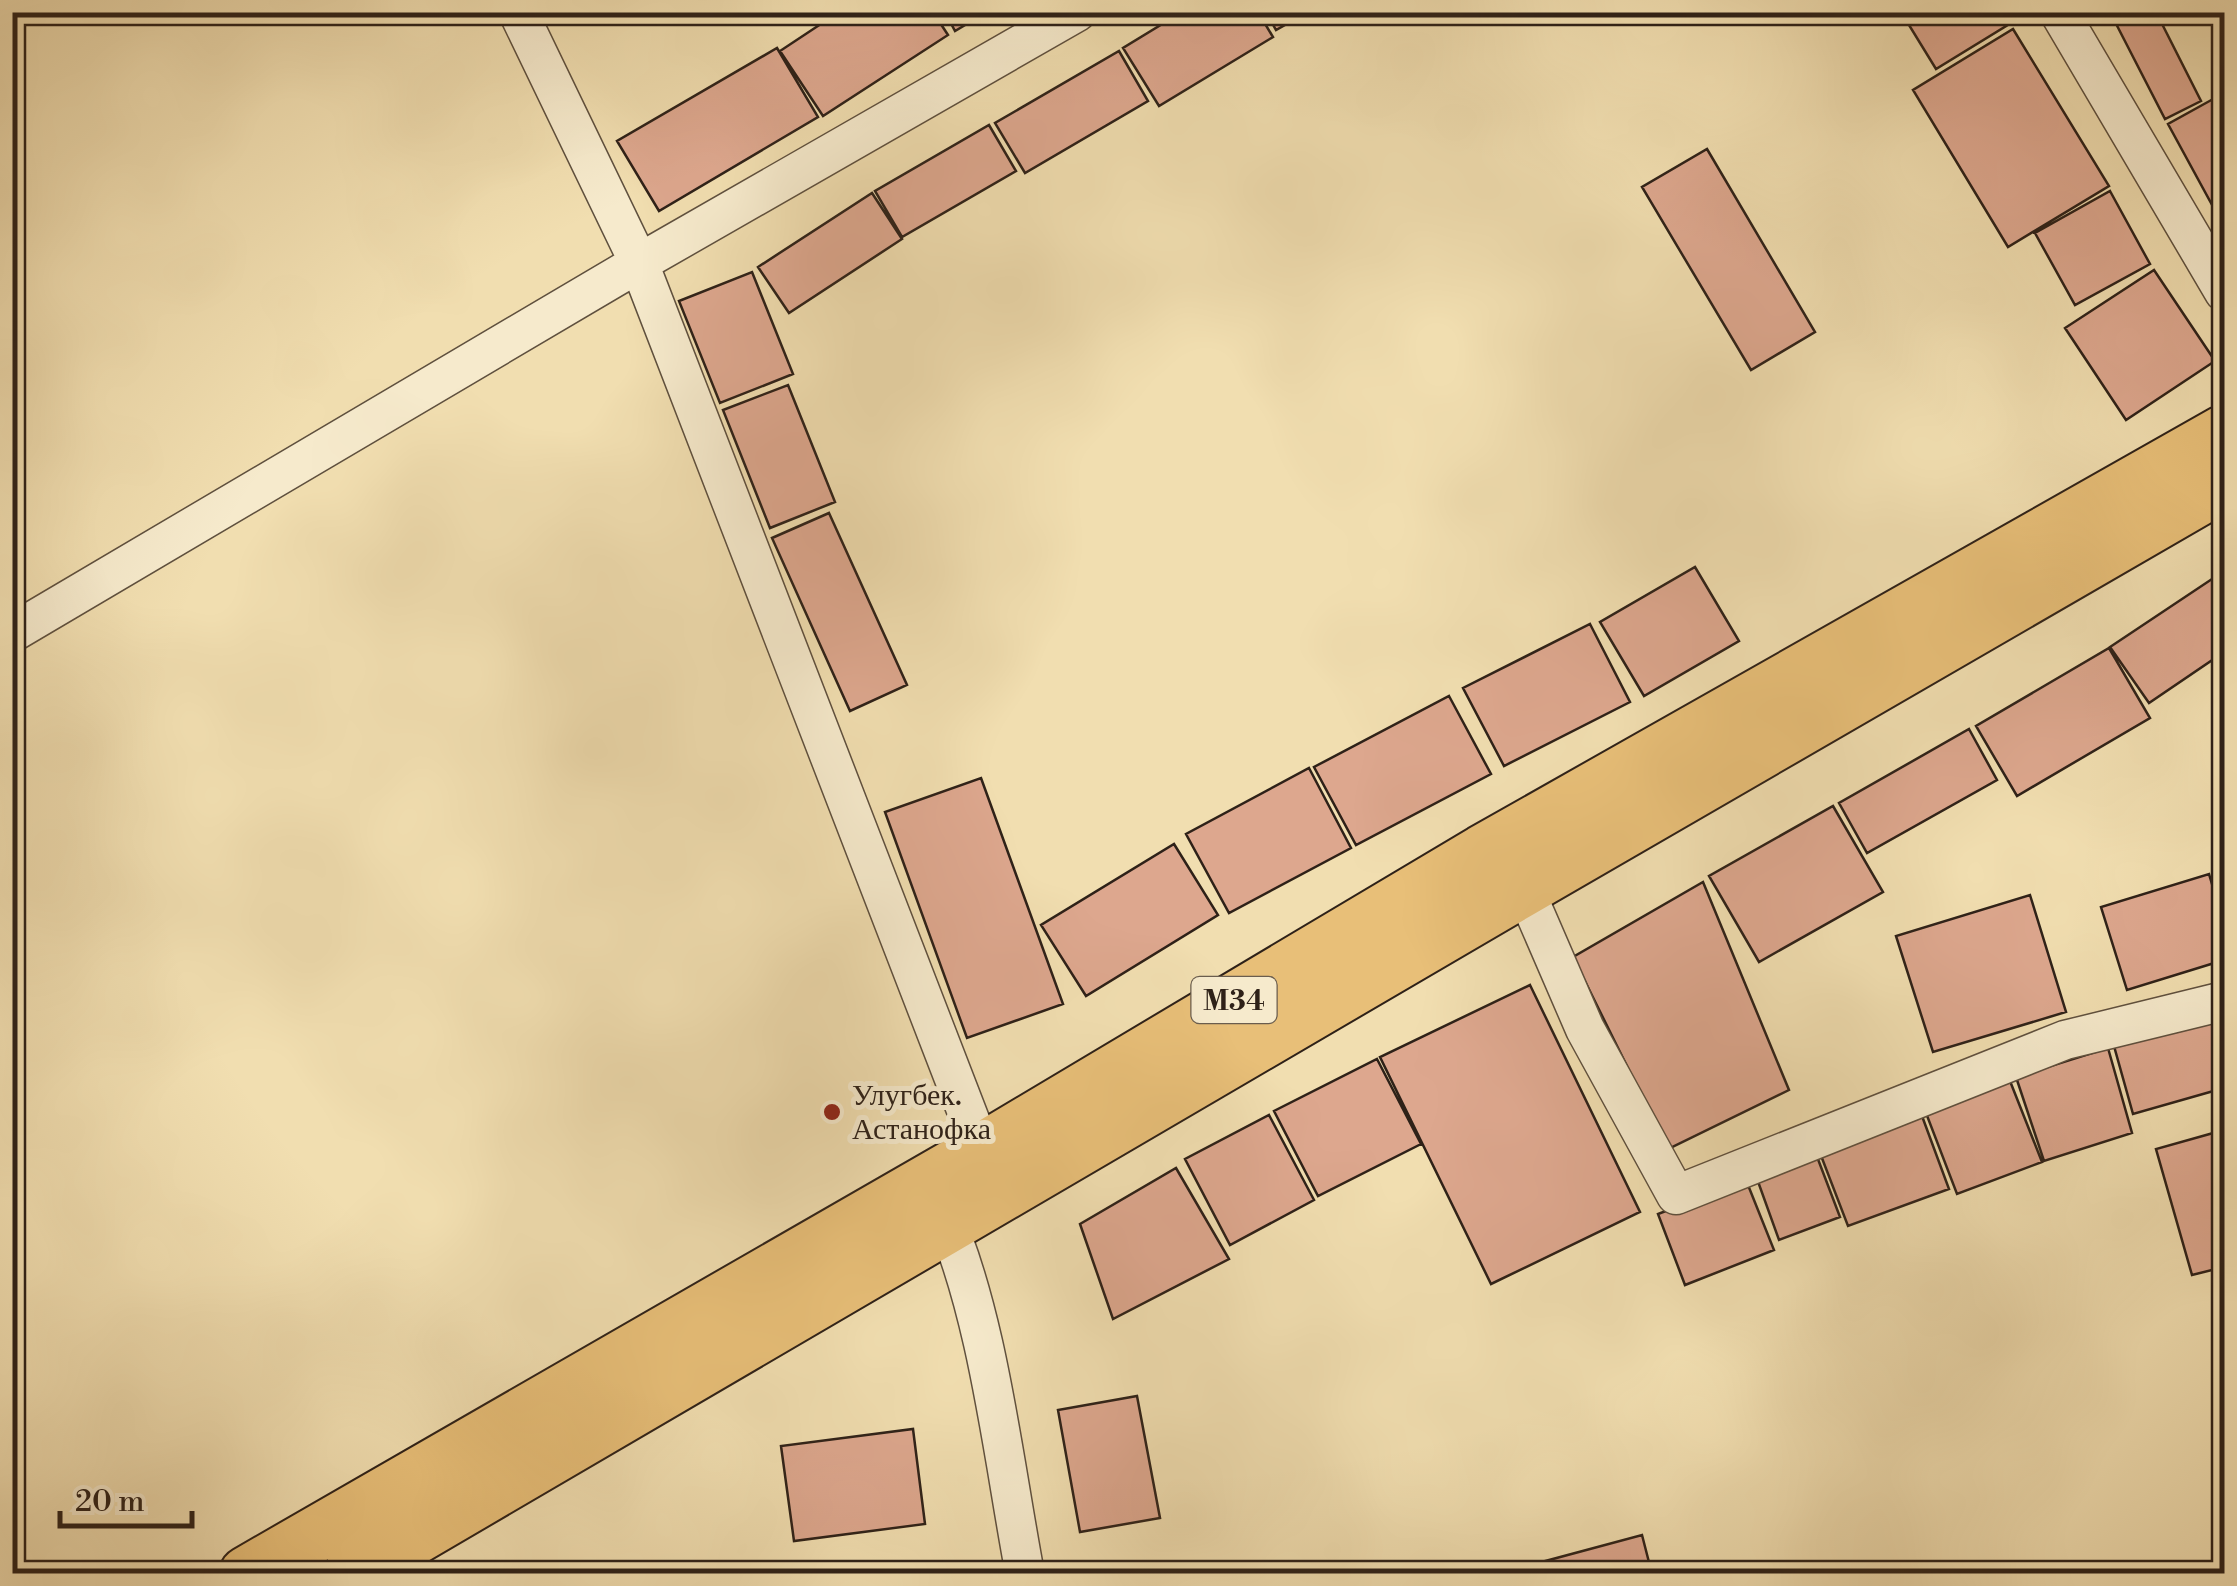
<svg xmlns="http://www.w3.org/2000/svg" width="2237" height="1586" viewBox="0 0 2237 1586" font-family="'Libre Bodoni',serif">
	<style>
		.building { fill: #dda78e; stroke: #2e2118; stroke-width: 2.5 }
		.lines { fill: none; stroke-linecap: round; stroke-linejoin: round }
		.street-casing { stroke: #5f503e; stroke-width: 41 }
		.primary-casing { stroke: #2e2118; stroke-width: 59 }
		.street { stroke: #f6eacc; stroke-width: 38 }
		.primary { stroke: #e8bf78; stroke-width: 55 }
		.poi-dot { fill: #8f2418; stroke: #f6eacc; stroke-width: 4 }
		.labels { text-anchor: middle; stroke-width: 10; stroke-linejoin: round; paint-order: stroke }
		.shield { fill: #f6eacc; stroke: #6a5d4e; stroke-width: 2.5 }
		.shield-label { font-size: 28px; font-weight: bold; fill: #2e2118 }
		.poi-label { font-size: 30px; fill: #2e2118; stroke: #f6eacc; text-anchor: start }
	</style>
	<rect width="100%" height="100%" fill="#f1deb0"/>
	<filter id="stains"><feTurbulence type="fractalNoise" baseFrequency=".002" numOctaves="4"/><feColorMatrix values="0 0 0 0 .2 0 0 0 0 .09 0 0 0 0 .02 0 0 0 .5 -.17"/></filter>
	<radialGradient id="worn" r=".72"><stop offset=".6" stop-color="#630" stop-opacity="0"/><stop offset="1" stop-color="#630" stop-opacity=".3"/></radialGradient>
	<path class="building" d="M839,12h94l15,23 -125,81 -43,-65z
		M945,12h42l-32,19z
		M1182,12h76l15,25 -114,69 -36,-58z
		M1266,12h42l-32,18z
		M1901,12h104l6,11 -75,46z
		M2156,12l45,89 -36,18 -54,-105z
		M2013,29l96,157 -101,61 -95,-157z
		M777,48l41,69 -159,94 -42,-70z
		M1119,51l29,50 -123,72 -30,-50z
		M2224,93v132h-1l-55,-101z
		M989,125l27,46 -114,66 -27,-46z
		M1707,149l108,183 -64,38 -109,-183z
		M2110,191l40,73 -75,41 -40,-72z
		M872,193l30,46 -113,74 -31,-46z
		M2154,270l61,91 -89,59 -61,-92z
		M752,272l41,102 -73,29 -41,-102z
		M788,385l47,117 -65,26 -47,-118z
		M829,513l78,172 -57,26 -78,-173z
		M1695,567l44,74 -95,55 -44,-74z
		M2224,571v81l-75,51 -39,-56z
		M1590,624l40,78 -126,64 -41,-78z
		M2109,648l41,70 -133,78 -41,-70z
		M1449,696l42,78 -135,71 -42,-78z
		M1969,729l28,51 -130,73 -28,-50z
		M1309,768l42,80 -122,65 -43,-79z
		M981,778l82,226 -96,34 -82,-226z
		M1833,806l50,86 -124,70 -50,-86z
		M2224,810v50l-6,-49z
		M1174,844l44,71 -132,81 -45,-71z
		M2209,874l15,51v35l-97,30 -26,-83z
		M1703,882l86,208 -121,59 -95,-192z
		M2030,895l36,117 -133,40 -37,-116z
		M1530,985l110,227 -149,72 -111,-227z
		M2224,1014v74l-91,26 -19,-68z
		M2108,1048l24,85 -88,28 -28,-84z
		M1377,1059l44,85 -103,52 -44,-85z
		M2010,1081l32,81 -85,32 -31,-81z
		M1269,1115l45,85 -84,45 -45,-86z
		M1922,1116l27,73 -101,37 -28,-73z
		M2224,1130v137l-32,8 -36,-126z
		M1816,1154l24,63 -61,23 -23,-64z
		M1176,1168l53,91 -116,60 -33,-95z
		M1746,1180l28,70 -89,35 -27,-71z
		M1137,1396l23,122 -80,14 -22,-122z
		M913,1429l12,95 -131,17 -13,-95z
		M1642,1535l10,39h-112l-2,-11z
		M1205,1564l2,10h-38z"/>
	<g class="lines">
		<defs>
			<path id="street" d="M518,12l121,251 343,888
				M2059,12l165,280
				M12,633l627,-370 438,-251
				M1524,888l61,141 91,166 389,-155 159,-39
				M940,1207c48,106 63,251 85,367"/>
			<path id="primary" d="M247,1574l735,-423 500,-298 742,-420
				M351,1574l1173,-686 700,-405"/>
		</defs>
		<use href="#street" class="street-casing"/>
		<use href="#primary" class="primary-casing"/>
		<use href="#street" class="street"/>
		<use href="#primary" class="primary"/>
	</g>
	<circle class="poi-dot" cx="832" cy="1112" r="10"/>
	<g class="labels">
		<rect class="shield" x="1191.5" y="977" width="85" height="46" rx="8"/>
		<g class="shield-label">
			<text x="1234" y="1010">M34</text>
		</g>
		<g class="poi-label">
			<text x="852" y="1105">Улугбек.<tspan x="852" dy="34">Астанофка</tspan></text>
		</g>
	</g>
	<rect width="2237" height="1586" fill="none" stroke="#f1deb0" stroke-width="50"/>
	<rect x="15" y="15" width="2207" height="1556" fill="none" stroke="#2e2118" stroke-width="5"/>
	<rect x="25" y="25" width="2187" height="1536" fill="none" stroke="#2e2118" stroke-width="2.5"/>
	<path d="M60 1511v15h132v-15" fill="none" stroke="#2e2118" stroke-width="5"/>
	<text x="75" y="1511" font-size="30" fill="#2e2118" stroke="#f6eacc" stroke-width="8" paint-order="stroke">20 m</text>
	<rect width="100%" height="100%" filter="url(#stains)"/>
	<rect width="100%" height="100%" fill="url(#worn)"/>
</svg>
